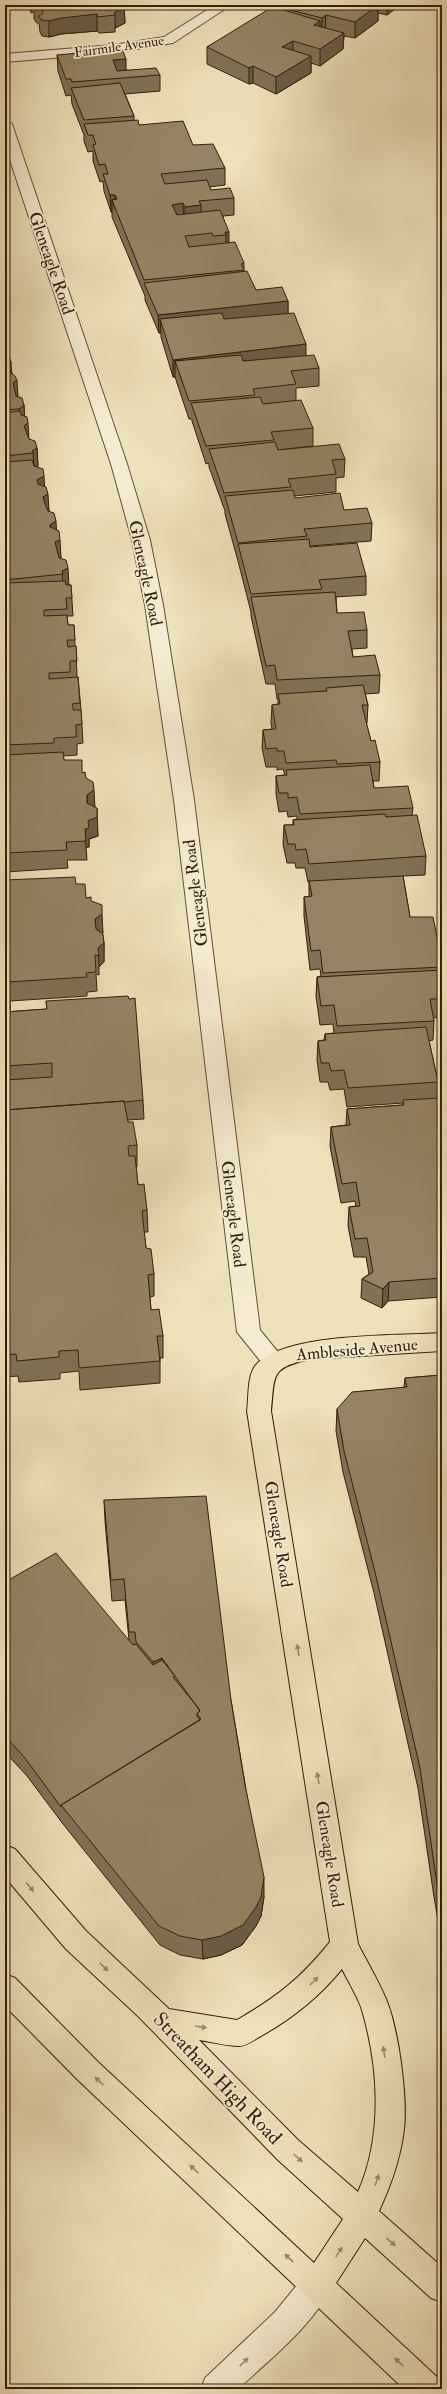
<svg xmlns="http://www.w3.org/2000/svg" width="447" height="2394" viewBox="0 0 447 2394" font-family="'IM FELL Double Pica',serif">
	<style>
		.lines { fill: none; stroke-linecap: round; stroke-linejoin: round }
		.minor-casing { stroke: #614f35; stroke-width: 2 }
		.highway-casing { stroke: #321e09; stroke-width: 2 }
		.minor { fill: #f4ecd2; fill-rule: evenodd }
		.highway { fill: #eee2ba; fill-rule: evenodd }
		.wall { fill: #7f7257; stroke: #321e09 }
		.shaded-wall { fill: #685c47; stroke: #321e09 }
		.building { fill: #948465; stroke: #321e09 }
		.oneway { fill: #998a6a }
		.oneway2 { fill: #9d8f78 }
		.labels { text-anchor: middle; stroke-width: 3.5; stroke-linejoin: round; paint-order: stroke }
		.far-street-label { font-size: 14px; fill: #321e09; stroke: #f4ecd2 }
		.street-label { font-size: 17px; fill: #321e09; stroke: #f4ecd2 }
		.near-street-label { font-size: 20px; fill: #321e09; stroke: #f4ecd2 }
	</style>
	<rect width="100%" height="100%" fill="#eee2ba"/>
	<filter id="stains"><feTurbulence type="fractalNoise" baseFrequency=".005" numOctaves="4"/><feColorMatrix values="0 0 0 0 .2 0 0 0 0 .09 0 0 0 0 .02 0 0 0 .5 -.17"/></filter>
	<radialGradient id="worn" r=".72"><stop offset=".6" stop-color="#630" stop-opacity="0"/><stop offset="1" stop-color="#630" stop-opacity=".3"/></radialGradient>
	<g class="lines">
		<defs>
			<path id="minor" d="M215,5h16l-58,38 -60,10 -108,9v-8l108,-9 51,-8z
				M5,120l7,4 115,340 23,76 13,65 31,195 66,530 26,32 -4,6 -8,3 -8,-3 -29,-36 -63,-532 -29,-195 -13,-65 -21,-76 -106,-319z
				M317,2270l11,4 4,11c-16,38 -64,76 -94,104h-37l4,-11 70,-66 31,-38z"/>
			<path id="highway" d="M442,1333v18l-132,8c-40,9 -35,15 -39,52l87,533c10,20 22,39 30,60 11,30 21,101 15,132 -4,27 -13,51 -24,75l63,56v35l-11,-4 -66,-60 -29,45 102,95 4,10 -38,1 -326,-309 -73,-74v-32l10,4 83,84 216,201 29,-44 -65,-59 -139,-143 -73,-68 -61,-72v-32l10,4 71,82 83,78 68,11c40,-23 64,-42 93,-78l-83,-531c2,-13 0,-34 8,-45 28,-34 143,-30 187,-33zM342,1969c6,12 14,25 19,38 18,59 22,129 -3,185l-60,-52 -99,-100c13,2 27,6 40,6 8,0 16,-7 22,-10 32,-18 58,-39 81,-67z"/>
		</defs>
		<use href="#minor" class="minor-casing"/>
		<use href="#highway" class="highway-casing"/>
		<use href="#minor" class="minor"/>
		<use href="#highway" class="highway"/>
	</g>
	<path class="wall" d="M29,5h95l1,18 -10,5v4l-16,1 -2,-2 -36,3 -12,3 -7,-1 -2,-4 -1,-8 -3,-2 -2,-3v-7l-3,1z
		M278,5h122l-13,10 -9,-2v8l-23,17 -11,-2 -1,13 -23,17 -9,-3v10l-35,21 -23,-11 -4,1 -42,-20v-17l67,-37 4,-2z
		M57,55l69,15 34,5v16l-35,3 9,22v4l5,5 54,20 32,23v17l-16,2 2,3 23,8v17l-11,1 6,27 15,20v8l12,19 32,11v12l18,42 13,13v18l-23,2v13l17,27v18l-35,4 67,9 -1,18 -8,1v14l-42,4 1,2 49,12 28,13 -1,18 -61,5 56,30v19l-30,2 1,16 30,17v18l-15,1 1,8 27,18 -1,18 -14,1 3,11 -1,18h-1l5,18 9,21 -1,19h-6l1,7 39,20 -1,7 14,41 -1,19 -22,1 7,41 28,25h4v75l-9,1 1,3 -1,19 -4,1 9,41 -1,16h5v199l-54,4 -6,7 -21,-10 1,-19 7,-5 -3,-17h-12l-6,-31 1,-19 7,-1 -1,-5 -14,2 -11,-57 1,-19 15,-2 1,-16 55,-4 1,-2 -56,4 -3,-18 -14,1 -2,-8h-8l-3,-22 1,-19 6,-1 1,-6 9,-1 -1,-9 -13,1 -4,-29 1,-19 4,-1 -1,-7 -10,1 -6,-54v-19h5v-15h-1l-3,-14h-9l-1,-5h-8l-4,-19 1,-19h9v-5l4,-1v-3l-9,1 -1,-6 -8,1 -3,-18v-18l9,-1 -2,-6 -6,1v-3h-11l-4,-19 1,-18 9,-1 -1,-6 1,-18 6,-1v-5h-1l-2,-15h-9l-15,-68v-4l-13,-51 -13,-47v-3l-16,-44v-4l-3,1 -14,-43v-2h-3l-14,-42h-2l-12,-40v-4h-2l-14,-33v-4l-33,-79v-5h-1l-7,-21 -1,-10 -3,1 -7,-21v-10l-5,1 -4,-11v-6l-12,-31 -1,-9 -5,1 -8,-25z
		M5,354l7,19 6,24 6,8v11l5,23 8,9 1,18 -1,1 7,19 5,25 7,19 5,28 -2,1 10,26h2l2,31h-6l1,9h6l1,21h1l1,31h1l3,33 2,33 -6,1v11l-14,1 1,4 18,13 4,5 9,29 3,29 -9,3v8h-3l1,13h-20l1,8 -63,4z
		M5,880l71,4 10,14 5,3 12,32 -1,1 2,9v19l-5,5v8l-3,-1 1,17 -10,1v4l-77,5v9h-5z
		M46,1001l97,99 1,19 -17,1 10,25v22h-1l2,18 9,25 1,22h-4l2,16 8,26v22l-4,1 1,13 12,26v22h-3v25l-80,7 -1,-19 -19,2v6l-41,3 -1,-6 -13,1v-365l42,-3z
		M442,1375v569l-8,-47 -16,-109 -44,-195 -31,-121 -7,-41 1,-22 67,-22 1,-9z
		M104,1500l127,200 33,197 -3,19 -5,10 -14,19 -21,10 -18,4 -23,-4 -20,-10 -97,-121 -36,-48 -22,-24v-179l4,5v1l120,61 -4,-40 -13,1 -7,-80z"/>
	<path class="shaded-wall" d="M88,5h3l6,9v17l-36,3 -12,3v-16z
		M378,5v16l-23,17v-16z
		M387,5h13l-13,10z
		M124,7l1,16 -10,5v-13l-1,-2z
		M326,15l-1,16 -4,3 1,-16z
		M320,21v16l-6,-12z
		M344,33l-1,16 -23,17v-17z
		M293,41v16l-11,-10z
		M311,56v17l-35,21v-17z
		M126,59v16l-13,2v-17z
		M253,66v17l-4,1v-16z
		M110,195h5v14l-3,-9v12h-1z
		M183,203l1,17 -11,2 -1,-17z
		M201,205v17l-16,2v-17z
		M225,232h4v17h-3v-14z
		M288,301v18h-128l1,14h-2l-1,-18z
		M306,344v17h-131v16h-2v-17z
		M11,362l1,18 -2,5 -1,-17z
		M17,380l1,18 -4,3 -1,-18z
		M24,405l1,18 -5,4 -1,-18z
		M28,423l1,18 -5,-15z
		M37,448l1,18 -4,3 -1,-16 -1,-2z
		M44,476l1,18 -7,4 -1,-18z
		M48,494l1,18 -5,3 -1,-18z
		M56,521l1,18 -6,4 -1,-18z
		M60,540l1,18 -5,3 -1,-19z
		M68,568l1,18 -6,4 -1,-19z
		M94,790l1,19 -7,5 -1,-19z
		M97,808l1,28 -9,3v8h-3l-1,-18 3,-8z
		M102,914l1,19 -7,5 -1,-19z
		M104,943v19l-5,5 -1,-19z
		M8,982l2,19v9l-2,-19z
		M389,1282l-1,19 -6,7 1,-19z
		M5,1459l1,14 -1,1z
		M162,1658l1,20 -10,5v-21z
		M264,1877v20l-3,19 -5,10 -14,19 -21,10 -18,4 -1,-19z"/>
	<path class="building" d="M35,5h89v2l-10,6 1,2 -17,2 -1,-3 -36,4 -12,3 -8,-1 -2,-4 4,-3 -1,-5 -7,-2z
		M280,5h98l-23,17 -29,-7 -4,3 -43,-11 2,-1z
		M277,8l43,13 -6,4 30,8 -24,16 -27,-8 -11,6 29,9 -35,21 -23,-11 -4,2 -42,-21 62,-38 5,1z
		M122,49l4,10 -13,1 4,11 39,-3 4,7 -88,7 -1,-3h-5l-9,-24z
		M120,83l14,33 -50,4 -13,-32z
		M138,120l1,5 44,-4 10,24 20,-1 12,24 -64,6 4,10 42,-4 4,10 19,-2 4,10 -35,3 2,4 -16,2 -2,-4 -11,2 5,10 43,-5 9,22h-4l1,3 -13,1 -1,-3 -27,3 4,11 46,-5 9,21 -3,1 3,6 -100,10 -32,-80 5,-1 -2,-4h-5l-7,-21h5l-3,-10 -6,1 -6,-20 3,-1 -2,-5 -1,-4h-5l-4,-11z
		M247,271l9,19 26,-3 6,14 -130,14 -14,-32z
		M222,313l2,6 70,-6 12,31 -133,16 -13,-41z
		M5,354l4,2 2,6 -2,6h-4z
		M241,355l2,6 71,-6 5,13 -28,3 5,13 -43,5 2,6 -66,6 -14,-40z
		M7,370l8,6 2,4 -4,3 3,13 6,2 2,7 -5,4 -14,1v-39z
		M260,397l3,7 38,-4 12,28 -42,4 3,8 -68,6 -15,-43z
		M20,411l1,4 6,2 1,6 -4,3 5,13 6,2 2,7 -5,3 1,2 -28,3v-43z
		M275,442l3,8 61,-6 6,15 -13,1 4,14 -48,5 3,8 -67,6 -15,-44z
		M32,460l2,6 9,3 1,7 -7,4 1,4 8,3 2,7 -5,3 2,7 3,7 6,2 2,8 -6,4v2l9,4 1,9 -5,2 4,16 7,2 2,8 -6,3 1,3 -58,6v-118z
		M293,490l2,8 45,-5 4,17 23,-2 5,15 -68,6 3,7 -69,7 -13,-47z
		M309,539l1,8 47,-4 9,33 -47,4 3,9 -71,5 -13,-50z
		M65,581l1,4h5l1,13h-6l1,11 -23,1v6l23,-1 1,10h6l1,15h-8l1,7 8,-1 1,15h-7v11l-21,1v6l29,-2 2,26 -8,1 1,2v4h8l1,14 -6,1v12l-22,1v5l-49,2v-162z
		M335,592l2,21 27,-1 3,18 -19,1 5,26 22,-2 5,20 -103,5 -2,-15 -9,1 -15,-69z
		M363,685l5,20h-6l9,36 4,-1 5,22 -43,2 -1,-4 -50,3 -2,-12h-7v-3l-11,1 -3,-19 13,-1 -4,-24 8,-1 -2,-10 49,-3 -1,-3z
		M63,752l1,8h18v13l3,-1 1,6 7,4 1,8 -7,5v8l10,5v9l-9,4 1,7 -4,1 1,12 -20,1 1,8 -62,3v-98z
		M370,765l4,23 34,-2 5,22 -113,6 -3,-17 -9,1v-5h-9l-3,-17 11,-1 -1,-5z
		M385,814l1,3 31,-2 9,41 -117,8 -3,-15 -10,1 -1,-6h-7l-4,-19h10l-1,-5z
		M403,876l7,41h23l5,25h4v25l-119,6 -3,-23 -9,1 -7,-54 8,-1 -3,-15z
		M75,877l1,7h9l1,14 5,-1v4l11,4v9l-7,5 1,10 7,5 1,9 -6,5 1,8 -4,-1 1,17 -10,1 1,4 -79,5v9h-3v-111z
		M442,970v29h-12l4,22 -97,5 -3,-21 -13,1 -4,-29z
		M128,996l1,3 6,-1 8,102 -18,2 -1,-1 -119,9v-30l47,-3v-14l-47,3v-54l42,-3 -1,-8z
		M426,1027l12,55 -90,6 -4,-18 -13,1 -2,-8h-8l-3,-22 8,-1 -1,-6z
		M442,1098v180l-53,4 -6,7 -21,-10 11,-7 -6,-34 -12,1 -6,-32 11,-1 -4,-24 -14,2 -11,-57 19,-2 -3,-16 57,-4 -1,-5z
		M124,1101l4,21h5l4,23 -9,1 1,10h6l3,29 6,-1 3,26 -5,1 4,37 5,1 3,25 -6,1 3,35 8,-1 4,27h-6l3,25 -81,7 -1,-18 -19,1v6l-42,4 -1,-7 -11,1v-245z
		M442,1375v537l-6,-35 -16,-109 -45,-196 -31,-121 -7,-42 15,-17 55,-5 -2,-9z
		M206,1496l25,204 14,85 19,92 -3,20 -5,10 -13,18 -22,11 -19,4 -22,-4 -21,-10 -98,-121 140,-86 -4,-5 3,-3 -38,-53 -9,4 -17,-20 -1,-10h-6l-5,-53 -13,1 -7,-80z
		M56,1553l77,92 3,-1 17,21 9,-5 13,16 -2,1 27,33 -3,4v2l3,4 -139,85v2l-36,-49 -20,-22v-154z
		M5,1573l4,5 -4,2z"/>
	<defs><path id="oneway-solid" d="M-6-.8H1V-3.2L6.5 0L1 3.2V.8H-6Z"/></defs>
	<g class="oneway">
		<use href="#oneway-solid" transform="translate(298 1650) rotate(-99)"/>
		<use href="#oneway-solid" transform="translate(318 1778) rotate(-99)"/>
		<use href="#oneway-solid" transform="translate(30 1887) rotate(49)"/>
		<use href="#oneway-solid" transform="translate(104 1967) rotate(44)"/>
		<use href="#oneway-solid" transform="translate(314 1981) rotate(-45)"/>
		<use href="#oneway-solid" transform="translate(201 2027) rotate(9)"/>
		<use href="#oneway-solid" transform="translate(384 2052) rotate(-99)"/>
		<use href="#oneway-solid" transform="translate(99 2081) rotate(-137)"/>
		<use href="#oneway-solid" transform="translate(298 2158) rotate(42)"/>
		<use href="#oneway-solid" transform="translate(194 2169) rotate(-137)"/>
		<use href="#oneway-solid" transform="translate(377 2180) rotate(-71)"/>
		<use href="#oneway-solid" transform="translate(391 2242) rotate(41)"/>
		<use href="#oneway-solid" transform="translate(339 2252) rotate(-57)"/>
		<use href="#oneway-solid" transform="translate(289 2258) rotate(-137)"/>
		<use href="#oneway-solid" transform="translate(399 2362) rotate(-136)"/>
	</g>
	<use class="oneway2" href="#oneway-solid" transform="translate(244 2362) rotate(-44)"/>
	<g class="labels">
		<g class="far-street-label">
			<text transform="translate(119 46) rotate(-8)" y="5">Fairmile Avenue</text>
		</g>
		<g class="street-label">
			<text transform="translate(52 263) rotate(71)" y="6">Gleneagle Road</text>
			<text transform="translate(146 573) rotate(78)" y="6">Gleneagle Road</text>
			<text transform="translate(195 893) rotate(-97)" y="6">Gleneagle Road</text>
			<text transform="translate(234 1214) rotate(83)" y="6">Gleneagle Road</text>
			<text transform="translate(357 1349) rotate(-5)" y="6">Ambleside Avenue</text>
			<text transform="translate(279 1534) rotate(81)" y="6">Gleneagle Road</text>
			<text transform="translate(330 1854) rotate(81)" y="6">Gleneagle Road</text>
		</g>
		<g class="near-street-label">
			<text transform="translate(218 2078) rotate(46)" y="7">Streatham High Road</text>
		</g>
	</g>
	<rect width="447" height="2394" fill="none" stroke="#eee2ba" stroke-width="20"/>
	<rect x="6" y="6" width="435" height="2382" fill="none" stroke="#321e09" stroke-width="2"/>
	<rect x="10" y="10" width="427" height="2374" fill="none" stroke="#321e09"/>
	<rect width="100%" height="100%" filter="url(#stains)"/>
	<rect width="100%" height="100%" fill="url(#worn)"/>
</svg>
